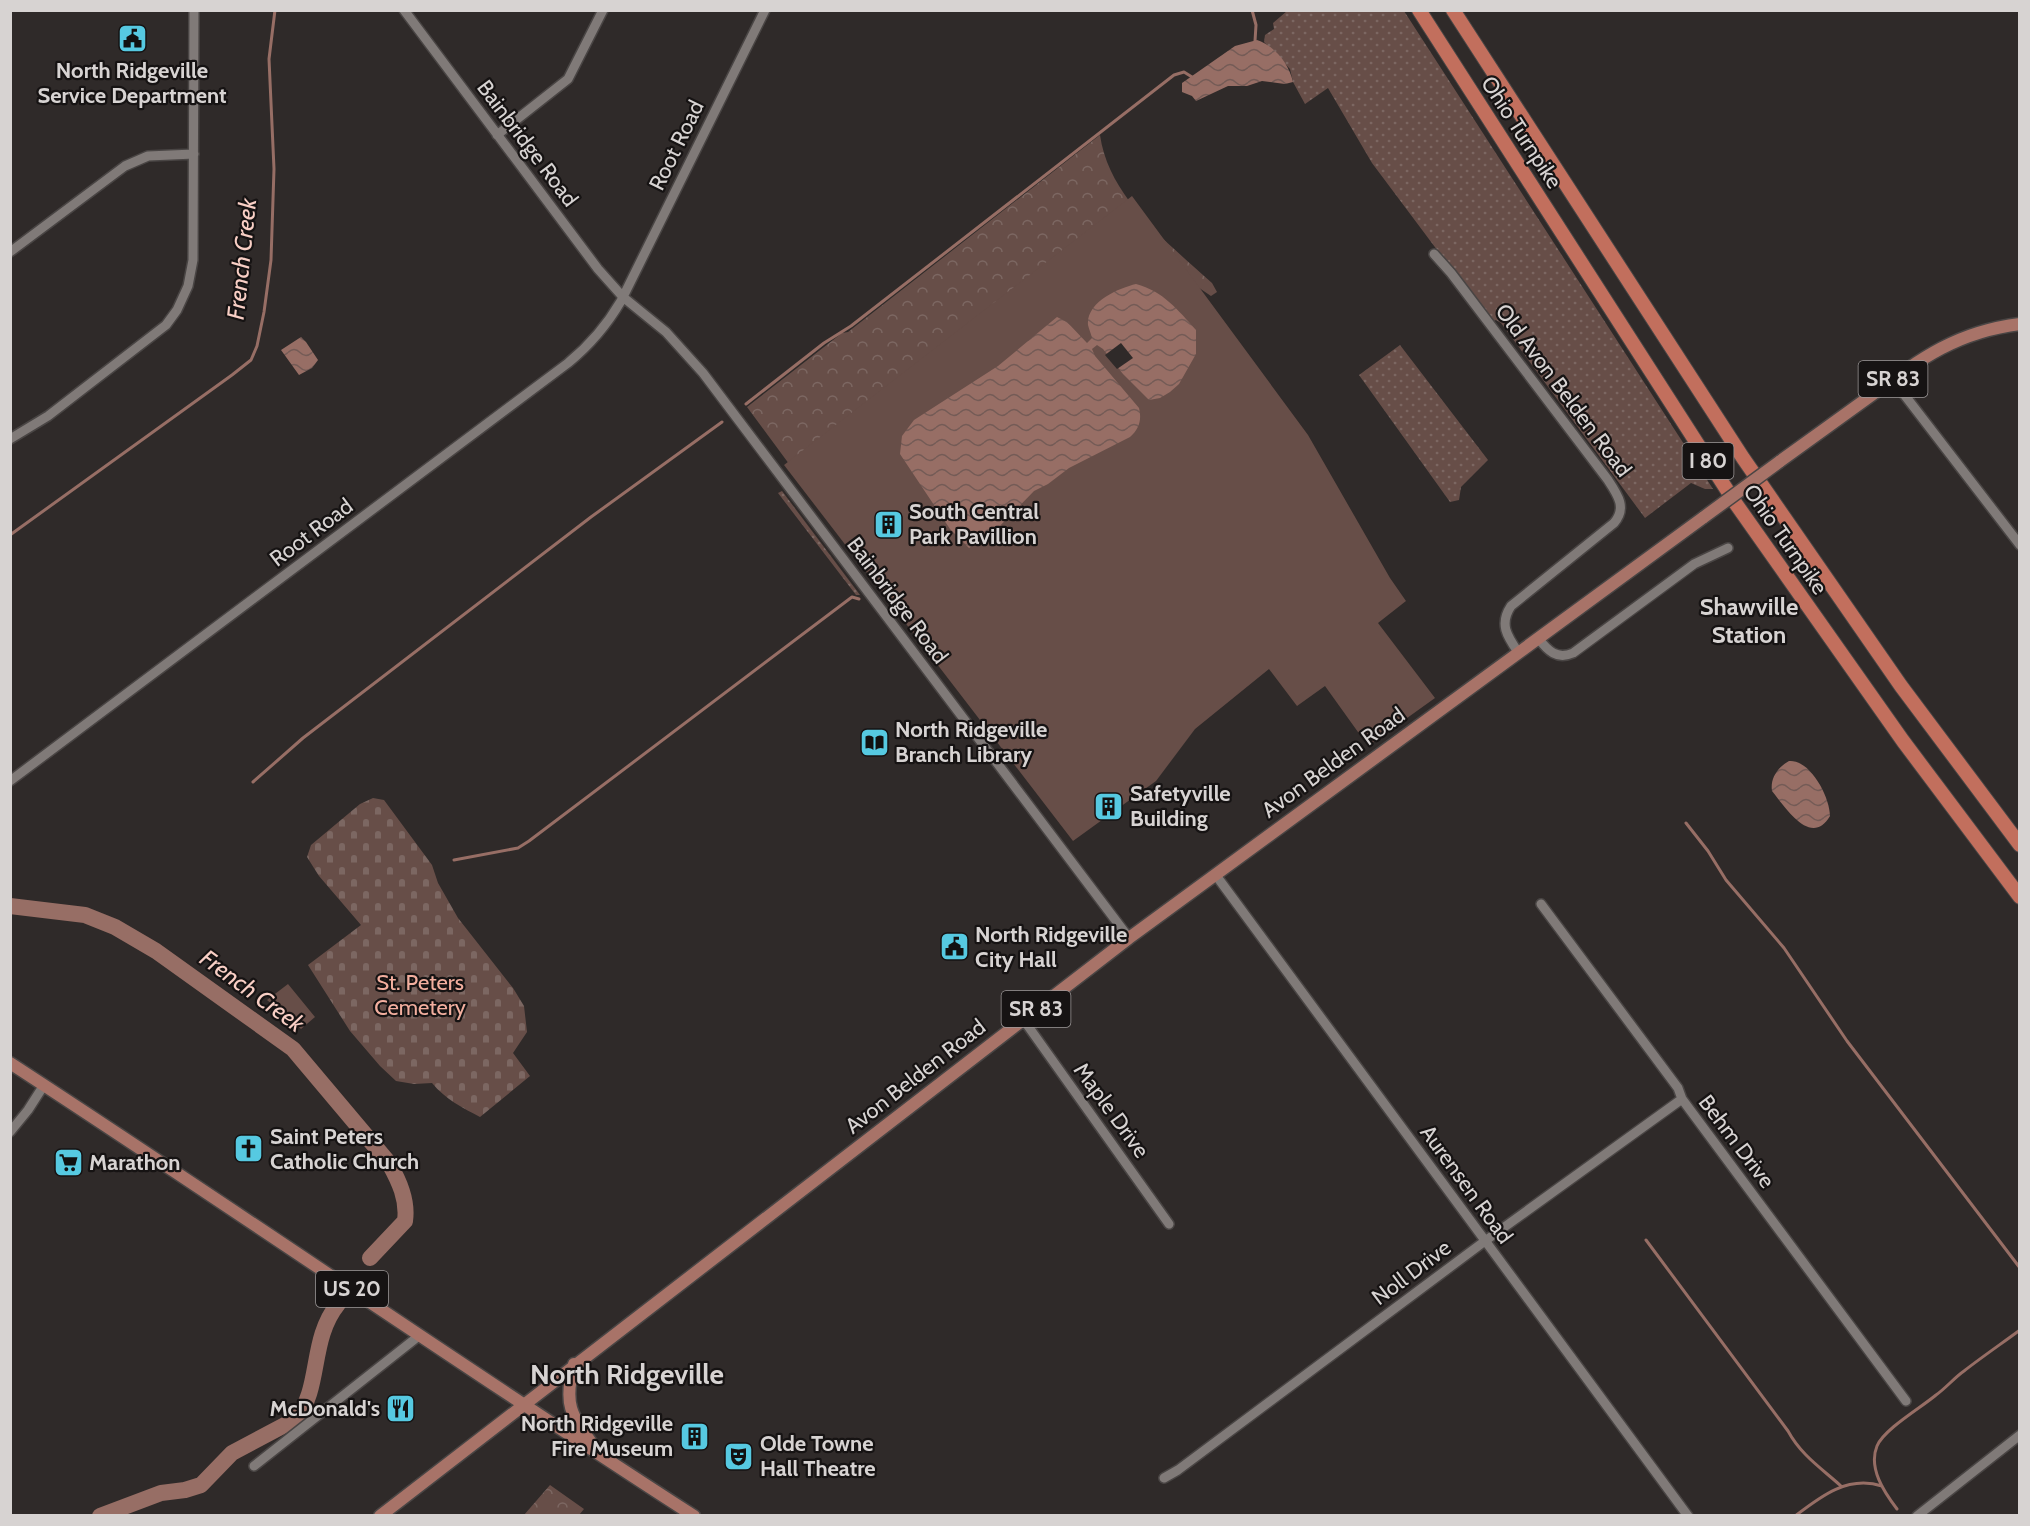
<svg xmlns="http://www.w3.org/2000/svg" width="2030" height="1526" viewBox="0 0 2030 1526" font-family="Cabin,sans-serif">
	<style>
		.grass { fill: url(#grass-dots) }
		.forest { fill: url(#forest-crowns) }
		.cemetery { fill: url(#cemetery-stones) }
		.green { fill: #674e48 }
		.water { fill: url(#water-waves) }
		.pier { fill: #2f2a29 }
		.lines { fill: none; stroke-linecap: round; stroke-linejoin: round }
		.stream { stroke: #976e65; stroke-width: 3 }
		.river { stroke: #976e65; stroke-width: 16 }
		.minor-casing { stroke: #494544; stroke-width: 12 }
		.major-casing { stroke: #494544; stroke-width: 15 }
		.highway-casing { stroke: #494544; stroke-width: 16 }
		.minor { stroke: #807a78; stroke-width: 9 }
		.major { stroke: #a87368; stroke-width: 12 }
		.highway { stroke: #c26f5d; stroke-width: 14 }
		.major-bridge-casing { stroke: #494544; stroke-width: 15; stroke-linecap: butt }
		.major-bridge { stroke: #a87368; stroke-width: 12 }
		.labels { text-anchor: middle; stroke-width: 4.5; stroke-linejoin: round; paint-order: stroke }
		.shield { fill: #161313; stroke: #9d9999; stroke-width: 1.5 }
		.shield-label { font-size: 21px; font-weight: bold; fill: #d7d3d2 }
		.poi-label { font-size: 22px; font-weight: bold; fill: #d7d3d2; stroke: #161313; text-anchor: start }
		.street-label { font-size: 22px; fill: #d7d3d2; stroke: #161313 }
		.park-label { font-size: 22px; fill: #f3af9f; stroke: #161313 }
		.water-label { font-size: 24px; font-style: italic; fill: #f9cfc5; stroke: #161313 }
		.neighbourhood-label { font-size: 24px; font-weight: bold; fill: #d7d3d2; stroke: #161313 }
		.district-label { font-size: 28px; font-weight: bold; fill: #d7d3d2; stroke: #161313 }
	</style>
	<defs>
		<pattern id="grass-dots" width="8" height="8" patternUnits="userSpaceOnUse" patternTransform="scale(1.5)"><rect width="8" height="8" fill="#674e48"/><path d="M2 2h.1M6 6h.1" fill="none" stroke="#7c6762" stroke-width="1.8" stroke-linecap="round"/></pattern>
		<pattern id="forest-crowns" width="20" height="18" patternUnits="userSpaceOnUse" patternTransform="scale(1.5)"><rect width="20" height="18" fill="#674e48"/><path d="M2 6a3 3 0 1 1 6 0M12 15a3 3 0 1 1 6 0" fill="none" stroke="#7c6762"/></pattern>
		<pattern id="cemetery-stones" width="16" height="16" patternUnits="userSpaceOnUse" patternTransform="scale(1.5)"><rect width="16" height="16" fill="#674e48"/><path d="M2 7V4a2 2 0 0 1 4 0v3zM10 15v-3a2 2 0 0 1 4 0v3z" fill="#7c6762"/></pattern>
		<pattern id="water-waves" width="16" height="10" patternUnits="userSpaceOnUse" patternTransform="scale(1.5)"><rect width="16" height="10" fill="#976e65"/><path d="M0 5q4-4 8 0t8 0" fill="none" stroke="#745b56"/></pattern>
	</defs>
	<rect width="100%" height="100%" fill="#2f2a29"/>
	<path class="grass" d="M1287,11h117l309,478h-8l-14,-6 -46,35 -144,-195 -5,-3 -5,2 -119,-159 -44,-75 -23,16 -12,-22 -3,-13 -26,-27 1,-7 9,-6 -1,-6z
		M1400,345l88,115 -27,27 -2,13 -9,2 -91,-127z
		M782,491l78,104h-4l-78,-102z"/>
	<path class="forest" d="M1100,135c9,63 67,107 112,148l5,9 -6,4 -34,-23 -382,199 -48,-65 95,-74 6,-1z
		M550,1485l34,24 -5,6h-55z"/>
	<path class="cemetery" d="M373,798l11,2 48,65 6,18 20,35 55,70 11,18 3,26 -14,21 17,23 -50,41c-17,-9 -35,-18 -48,-34l-18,1 -18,-3 -16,-15 -30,-35 -42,-66 53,-40 -42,-49 -12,-19 4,-12 49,-41z"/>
	<path class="green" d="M1132,196l176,239 82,143 16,23 -28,22 57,75 -67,48 -43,-60 -28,20 -28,-37 -74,60 -39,52 -83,60 -289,-376z
		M288,984l27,33 -14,12 -34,-29z"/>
	<path class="water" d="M1257,40c18,6 32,24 36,42l-8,2 -23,-3 -15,5h-19l-32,15 -4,-5 -10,-4v-9l53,-37z
		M1136,284c27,7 42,26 60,46v24l-17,30 -9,8 -10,6 -11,2 -26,-26 -20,-25 -6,-4 -5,4 3,7 44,52c3,12 0,21 -9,29l-61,31 -21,16 -14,7 -42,43 -23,14 -19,-19 -50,-75 2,-18 12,-16 84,-54 59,-49 10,5 20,21 5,-5c-1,-4 -3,-9 -4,-13 -2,-23 31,-37 48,-41z
		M301,337l5,5 12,18 -6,8 -13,7 -18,-25z
		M1789,761c21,-2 41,36 41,55 -19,32 -45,-9 -58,-25 -2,-13 6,-24 17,-30z"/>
	<path class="pier" d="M1121,343l12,15 -16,11 -12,-14z"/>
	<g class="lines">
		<path class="stream" d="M1252,10l4,15 -1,16
			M746,404l78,-61 27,-17 323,-251 10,-3 8,5
			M10,535l222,-160 19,-15 6,-14 7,-34 7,-52 3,-91 -5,-110 6,-49
			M885,590l13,8 4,-2
			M253,782l50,-44 288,-221 131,-95
			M1686,823l22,28 18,29 58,68 63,93 173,227
			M454,860l64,-12 11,-7 323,-244 7,2
			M1646,1240l142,191c13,24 33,37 53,55
			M1897,1509c-13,-17 -29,-41 -20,-63 7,-17 45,-39 59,-51 10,-7 18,-17 28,-24 18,-14 37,-27 56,-41
			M1795,1516c26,-20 53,-41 87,-30"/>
		<path class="river" d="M10,906l75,9 30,12 41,24 137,98 96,114c10,18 19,37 16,58l-35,37
			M100,1516l61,-23 24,-3 16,-5 31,-32 64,-34c26,-32 13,-79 42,-115"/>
		<defs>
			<path id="minor" d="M404,10l194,259 25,28 43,35 37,41 426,565
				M497,135l71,-56 35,-69
				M10,252l115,-86 23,-10 46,-2
				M1434,254l17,19 157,207c10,15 19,28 6,43l-103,83c-12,18 -4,30 7,46
				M1893,380l127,165
				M10,439l38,-23 118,-91 11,-15 11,-24 5,-26 1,-250
				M1538,638c10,13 19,22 35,15l121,-89 34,-16
				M10,781l558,-418c22,-18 39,-38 53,-62l144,-291
				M1215,874l473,642
				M1541,904l137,184 4,11 224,302
				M1023,1019l146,205
				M10,1132l18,-22 16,-25
				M254,1466l166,-131
				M1164,1478l14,-8 307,-229 197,-142
				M1917,1516l103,-81"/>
			<path id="major" d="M1779,462c30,-22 60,-43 90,-65 50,-37 86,-65 151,-73
				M10,1063c229,149 454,305 684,453
				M574,1364c-11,41 -3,51 21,84
				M380,1516l749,-578 575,-421"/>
			<path id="highway" d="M1419,10l317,494 167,237 117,156
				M1453,10l290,448 158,228 119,159"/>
		</defs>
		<use href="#minor" class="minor-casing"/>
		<use href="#major" class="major-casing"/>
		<use href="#highway" class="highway-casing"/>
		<use href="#minor" class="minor"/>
		<use href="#major" class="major"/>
		<use href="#highway" class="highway"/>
		<defs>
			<path id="major-bridge" d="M1704,517l75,-55"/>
		</defs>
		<use href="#major-bridge" class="major-bridge-casing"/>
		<use href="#major-bridge" class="major-bridge"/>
	</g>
	<defs>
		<symbol id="civic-square" viewBox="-11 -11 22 22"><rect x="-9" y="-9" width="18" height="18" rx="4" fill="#56c9e1" stroke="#161313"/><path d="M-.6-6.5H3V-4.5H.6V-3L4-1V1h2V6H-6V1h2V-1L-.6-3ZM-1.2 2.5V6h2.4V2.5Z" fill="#111"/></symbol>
		<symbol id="building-square" viewBox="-11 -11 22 22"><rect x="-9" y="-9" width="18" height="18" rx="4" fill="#56c9e1" stroke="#161313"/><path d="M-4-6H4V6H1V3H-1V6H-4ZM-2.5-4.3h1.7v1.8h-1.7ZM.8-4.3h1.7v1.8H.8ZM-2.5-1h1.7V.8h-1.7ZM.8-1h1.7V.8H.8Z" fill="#111"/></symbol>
		<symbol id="library-square" viewBox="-11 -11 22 22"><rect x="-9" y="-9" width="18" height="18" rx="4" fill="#56c9e1" stroke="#161313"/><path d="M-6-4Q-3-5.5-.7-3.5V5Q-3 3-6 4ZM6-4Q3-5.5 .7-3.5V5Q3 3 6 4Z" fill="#111"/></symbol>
		<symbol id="church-square" viewBox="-11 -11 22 22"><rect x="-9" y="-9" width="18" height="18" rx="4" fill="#56c9e1" stroke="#161313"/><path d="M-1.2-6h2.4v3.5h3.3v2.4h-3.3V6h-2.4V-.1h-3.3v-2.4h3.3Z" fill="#111"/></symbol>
		<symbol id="supermarket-square" viewBox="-11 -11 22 22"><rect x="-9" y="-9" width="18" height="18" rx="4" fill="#56c9e1" stroke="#161313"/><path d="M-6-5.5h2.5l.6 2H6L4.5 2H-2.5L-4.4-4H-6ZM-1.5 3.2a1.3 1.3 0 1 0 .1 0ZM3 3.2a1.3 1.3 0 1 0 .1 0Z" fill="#111"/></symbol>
		<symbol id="restaurant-square" viewBox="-11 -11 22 22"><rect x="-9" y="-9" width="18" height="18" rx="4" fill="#56c9e1" stroke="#161313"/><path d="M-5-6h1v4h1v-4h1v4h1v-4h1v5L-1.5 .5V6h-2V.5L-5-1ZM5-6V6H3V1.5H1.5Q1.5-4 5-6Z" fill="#111"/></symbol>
		<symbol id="theatre-square" viewBox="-11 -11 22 22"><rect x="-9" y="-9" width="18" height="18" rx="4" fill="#56c9e1" stroke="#161313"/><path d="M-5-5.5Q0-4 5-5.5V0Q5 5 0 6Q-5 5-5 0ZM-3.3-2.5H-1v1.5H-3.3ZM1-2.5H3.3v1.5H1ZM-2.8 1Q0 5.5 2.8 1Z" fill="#111"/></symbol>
	</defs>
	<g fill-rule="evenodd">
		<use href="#civic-square" x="116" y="22" width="33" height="33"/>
		<use href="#building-square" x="872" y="508" width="33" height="33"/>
		<use href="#library-square" x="858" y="726" width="33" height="33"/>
		<use href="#building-square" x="1092" y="790" width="33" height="33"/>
		<use href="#civic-square" x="938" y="930" width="33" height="33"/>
		<use href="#church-square" x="232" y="1132" width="33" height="33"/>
		<use href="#supermarket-square" x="52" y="1146" width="33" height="33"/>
		<use href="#restaurant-square" x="384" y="1392" width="33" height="33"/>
		<use href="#building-square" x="678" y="1420" width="33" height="33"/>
		<use href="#theatre-square" x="722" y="1440" width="33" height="33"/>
	</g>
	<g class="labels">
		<g class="shield">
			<rect x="1858.5" y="361" width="69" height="36" rx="4.5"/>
			<rect x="1682.5" y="443" width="51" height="36" rx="4.5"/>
			<rect x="1001.5" y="991" width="69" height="36" rx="4.5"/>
			<rect x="316" y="1271" width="72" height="36" rx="4.5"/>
		</g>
		<g class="shield-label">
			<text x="1893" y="386">SR 83</text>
			<text x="1708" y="468">I 80</text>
			<text x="1036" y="1016">SR 83</text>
			<text x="352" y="1296">US 20</text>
		</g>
		<g class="poi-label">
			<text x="132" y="78" text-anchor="middle">North Ridgeville<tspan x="132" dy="25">Service Department</tspan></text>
			<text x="909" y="519">South Central<tspan x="909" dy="25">Park Pavillion</tspan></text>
			<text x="895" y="737">North Ridgeville<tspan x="895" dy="25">Branch Library</tspan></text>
			<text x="1130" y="801">Safetyville<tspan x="1130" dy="25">Building</tspan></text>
			<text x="975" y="942">North Ridgeville<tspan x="975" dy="25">City Hall</tspan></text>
			<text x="270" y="1144">Saint Peters<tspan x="270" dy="25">Catholic Church</tspan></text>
			<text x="89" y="1170">Marathon</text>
			<text x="380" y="1416" text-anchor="end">McDonald's</text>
			<text x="673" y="1431" text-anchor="end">North Ridgeville<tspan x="673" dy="25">Fire Museum</tspan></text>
			<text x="760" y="1451">Olde Towne<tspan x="760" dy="25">Hall Theatre</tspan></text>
		</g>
		<g class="street-label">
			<text transform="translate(1522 132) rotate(57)" y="8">Ohio Turnpike</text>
			<text transform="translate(528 143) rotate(53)" y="8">Bainbridge Road</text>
			<text transform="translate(676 145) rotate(-64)" y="8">Root Road</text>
			<text transform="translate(1564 390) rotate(53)" y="8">Old Avon Belden Road</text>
			<text transform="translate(311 532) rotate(-37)" y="8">Root Road</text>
			<text transform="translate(1786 539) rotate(55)" y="8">Ohio Turnpike</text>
			<text transform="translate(898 600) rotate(53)" y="8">Bainbridge Road</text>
			<text transform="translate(1333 762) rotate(-36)" y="8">Avon Belden Road</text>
			<text transform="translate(915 1076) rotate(-38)" y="8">Avon Belden Road</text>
			<text transform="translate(1112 1110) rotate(54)" y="8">Maple Drive</text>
			<text transform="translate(1737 1141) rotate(53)" y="8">Behm Drive</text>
			<text transform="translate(1467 1184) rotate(54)" y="8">Aurensen Road</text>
			<text transform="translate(1411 1272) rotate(-37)" y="8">Noll Drive</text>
		</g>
		<g class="park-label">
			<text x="420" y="990">St. Peters<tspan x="420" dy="25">Cemetery</tspan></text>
		</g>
		<g class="water-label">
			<text transform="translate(242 259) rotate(-84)" y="8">French Creek</text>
			<text transform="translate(252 991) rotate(36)" y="8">French Creek</text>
		</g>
		<g class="neighbourhood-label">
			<text x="1749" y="615">Shawville<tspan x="1749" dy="28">Station</tspan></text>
		</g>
		<g class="district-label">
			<text x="627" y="1384">North Ridgeville</text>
		</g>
	</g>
	<rect width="2030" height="1526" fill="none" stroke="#d7d3d2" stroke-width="24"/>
</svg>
